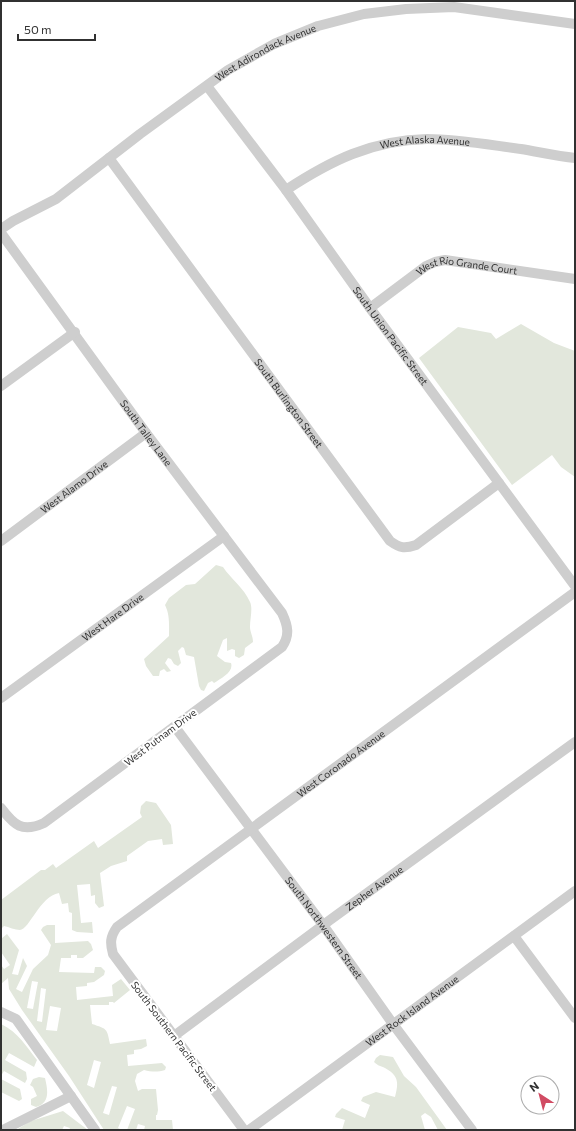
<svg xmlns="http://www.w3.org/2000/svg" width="576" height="1131" viewBox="0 0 576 1131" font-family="Commissioner,sans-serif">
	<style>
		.green { fill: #e2e7dc; fill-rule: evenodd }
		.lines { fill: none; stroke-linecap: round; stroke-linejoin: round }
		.minor { stroke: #cecece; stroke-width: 10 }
		.labels { text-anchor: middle; stroke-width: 4; stroke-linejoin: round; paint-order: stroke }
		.street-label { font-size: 10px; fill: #313131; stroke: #fff }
	</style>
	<rect width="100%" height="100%" fill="#fff"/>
	<path class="green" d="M521,324l33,19 21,8v126l-14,-10 -9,-12 -40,30 -93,-127 39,-31 33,6 5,6z
		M216,565l7,2c8,12 21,21 27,35 3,6 0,17 0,25 0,5 3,9 3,15l-8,6 -1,7 -5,3 -4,-2v-6l-3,-1 -5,2v-13l-4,2 -6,16 8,6 6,1c3,9 -10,15 -17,20l-2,-2 -4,2 -4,8 -3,-1 -2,-4 -5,-29 -8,-2 -2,-7 -2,-1 -4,4 3,12 -3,3 -4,-2 -3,-5 -3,-1 -3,5 6,8 -4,1 -3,-3 -4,2 -1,5h-6l-7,-10 -2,-7 25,-23c0,-11 1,-21 -4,-31l4,-7 17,-13 9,-1z
		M146,801l10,2 15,22 2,19 -10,1 -1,-6 -14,2 -21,15v5l-16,5 -11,7 4,33 -5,2 -4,-5v-8l-4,1 -1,-12 -13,1 4,38 11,-1 1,11 -16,-1 -5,-2v-17l-3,-1 -1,-9 -6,1 -3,-11c-19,3 -30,37 -39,37 -5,0 -11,-3 -16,-4l-3,3v-29l40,-30h4l8,-6 3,4 38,-27 4,7 44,-31 -2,-4 1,-7z
		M47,925h8v18l33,-2 3,3 2,6 -10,8h-6v-3h-6v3h-10l-2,14 35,1 1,-6h6l4,4 -1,4 -10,7 -7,1v3l-11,1 1,13 36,-4 -1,-11 9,-6 9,11 -16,13 -1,-1h-4v3h-19l2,19c15,5 15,4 18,20l36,-5 1,7 -6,3 -7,1v4l-7,1 1,11 34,-3 4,4 -1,3c-7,2 -13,2 -21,0l-7,4 -2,7 3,10 4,-2h14l2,21 -1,5h-1v5h16l1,10h-29l1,-4 -7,-2 -2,6h-9l8,-21 -8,-3 -9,22 4,2h-18l-35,-54 -47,-66 -13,-21 -1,-11 -7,6v-19l3,4 6,-4 -9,-13v-13l6,-5 12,16 -7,24 6,1 5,-17 4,8 -11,23 6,3 11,-23 15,-14 3,-10 -10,-15 2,-3zM32,981l6,1 -5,27 -6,-1zM41,988l5,1 -4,33 -5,-1zM50,1006l11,2 -4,23 -11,-1zM94,1060l7,2 -7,26 -7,-3zM112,1086l5,1 -8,28 -6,-2z
		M1,1024c18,9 24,21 36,36l-3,7 -25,-14 -4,7 21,12 1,7 -2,4 -21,-12 -3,5z
		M380,1055l13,2 11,19 12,11 31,43h-9l-7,-13 -6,-4 -4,3 4,14h-83l3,-10 -10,-3 1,-3 6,-6 23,10 5,-13 -9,-4 2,-4 13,-5 19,5c3,-13 5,-21 -10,-29 -4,-2 -7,-2 -11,-6l2,-4z
		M39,1077l6,1c3,13 5,25 -9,29l-5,-2v-6l6,-3 -4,-9 -3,-2 3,-6z
		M1,1079l19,10 2,10 -3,2 -18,-9z
		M63,1111l25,19h-19l1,-2 -6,-2 -2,4h-46l15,-9z"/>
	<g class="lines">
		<g class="minor">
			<path id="s1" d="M207,86l79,104 84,118 205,278"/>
			<path id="s2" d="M109,158l281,383c10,7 14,8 26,4l83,-62"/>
			<path id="s3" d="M286,190c44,-29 86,-50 141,-51 31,0 63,6 94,10 18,3 36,7 54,9"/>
			<path id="s4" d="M1,229l12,-8 43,-22 84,-65 88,-64 46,-26 44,-18 46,-12 42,-5 48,-2 121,17"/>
			<path id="s5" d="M1,233l145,200 136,180c6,13 8,22 0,34l-238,176c-22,10 -30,2 -43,-15"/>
			<path id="s6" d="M370,308l56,-42 9,-4 10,-2 130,19"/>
			<path d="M1,386l74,-54"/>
			<path id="s7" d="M1,541l145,-108"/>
			<path id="s8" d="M1,698l223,-162"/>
			<path id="s9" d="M175,727l148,198 70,99 79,106"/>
			<path d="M514,936l61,82"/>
			<path d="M1,1012l15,7 79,111"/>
			<path id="s10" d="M174,1036l156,-116 245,-178"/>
			<path d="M3,1130l68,-34"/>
			<path id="s11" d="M244,1130l-131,-176c-3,-11 -3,-17 4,-27l458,-335"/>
			<path id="s12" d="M249,1130l326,-239"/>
		</g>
	</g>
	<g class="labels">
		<g class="street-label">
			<text dy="4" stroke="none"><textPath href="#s4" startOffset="319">West Adirondack Avenue</textPath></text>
			<text dy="4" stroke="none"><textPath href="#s3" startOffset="150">West Alaska Avenue</textPath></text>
			<text dy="4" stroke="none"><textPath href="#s6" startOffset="111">West Rio Grande Court</textPath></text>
			<text dy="4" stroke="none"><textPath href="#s1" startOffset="310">South Union Pacific Street</textPath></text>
			<text dy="4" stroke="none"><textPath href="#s2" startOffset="304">South Burlington Street</textPath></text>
			<text dy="4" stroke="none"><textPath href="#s5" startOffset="247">South Talley Lane</textPath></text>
			<text dy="4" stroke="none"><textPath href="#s7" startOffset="91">West Alamo Drive</textPath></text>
			<text dy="4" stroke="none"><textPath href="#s8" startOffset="138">West Hare Drive</textPath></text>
			<text transform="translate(160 737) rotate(-37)" y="4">West Putnam Drive</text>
			<text dy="4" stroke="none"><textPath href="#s11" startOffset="525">West Coronado Avenue</textPath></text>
			<text dy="4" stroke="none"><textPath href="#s10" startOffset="249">Zepher Avenue</textPath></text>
			<text dy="4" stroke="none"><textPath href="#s9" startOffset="250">South Northwestern Street</textPath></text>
			<text dy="4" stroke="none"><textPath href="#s12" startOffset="202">West Rock Island Avenue</textPath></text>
			<text transform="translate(174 1036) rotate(53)" y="4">South Southern Pacific Street</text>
		</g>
	</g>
	<rect width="576" height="1131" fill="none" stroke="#313131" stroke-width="4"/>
	<g transform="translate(540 1095) rotate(324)"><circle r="19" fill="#ffffff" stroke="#adadad"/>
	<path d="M0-3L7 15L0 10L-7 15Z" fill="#d14b63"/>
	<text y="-6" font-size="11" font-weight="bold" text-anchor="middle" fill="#313131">N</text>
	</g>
	<path d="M18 34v6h77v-6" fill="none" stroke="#313131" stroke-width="2"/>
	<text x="24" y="34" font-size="12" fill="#313131" stroke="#ffffff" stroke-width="3" paint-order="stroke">50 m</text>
</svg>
